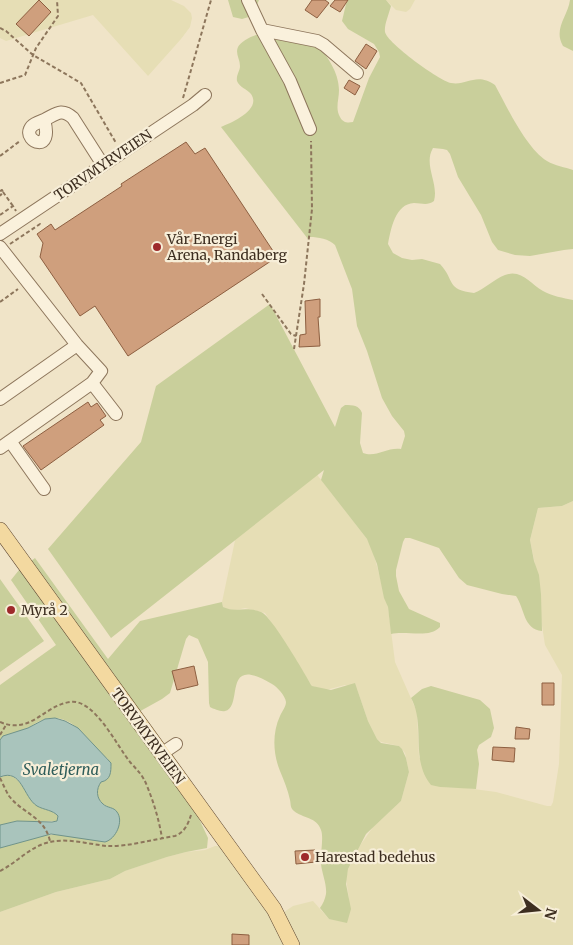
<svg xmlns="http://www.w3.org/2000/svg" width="573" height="945" viewBox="0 0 573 945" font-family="Merriweather,serif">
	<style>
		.farmland { fill: #e6deb5 }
		.green { fill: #c9cf9b }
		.water { fill: #a9c4bc; stroke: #6f938a }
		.building { fill: #cf9f7d; stroke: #8d5f41 }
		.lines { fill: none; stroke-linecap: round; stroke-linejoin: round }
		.minor-casing { stroke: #8d765c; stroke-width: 14 }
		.major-casing { stroke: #5b4430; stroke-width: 16 }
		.path { stroke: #8d765c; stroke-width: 2; stroke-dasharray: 4 2.5; stroke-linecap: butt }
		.minor { stroke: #faf1dc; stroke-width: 12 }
		.major { stroke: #f3d9a0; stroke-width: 15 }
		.poi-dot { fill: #9e2a2b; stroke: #f7eed8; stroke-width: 2 }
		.labels { text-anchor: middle; stroke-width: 4.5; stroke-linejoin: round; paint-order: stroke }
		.street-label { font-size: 14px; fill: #3d2e20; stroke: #f7eed8 }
		.poi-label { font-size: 14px; fill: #3d2e20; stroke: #f7eed8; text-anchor: start }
		.water-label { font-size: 15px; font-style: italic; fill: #2f5d5a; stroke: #f7eed8 }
	</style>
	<rect width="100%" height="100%" fill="#f0e4c8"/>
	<path class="farmland" d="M0,0h171l13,6 7,7 1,5 -2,9 -9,12 -33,37 -55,-61 -87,26 -6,-3z
		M386,0h29l-5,9 -4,3 -10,-2z
		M315,472l52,67 5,9 16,59 7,55 22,50 2,45 21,30 26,1 30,4 51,14h4l2,-4 6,-38 3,-89 -17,-30 -4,-26v-25l-11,-54 8,-32 24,-2 11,-5v444h-573v-33l56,-20 54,-13 15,-8 42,-14 19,-5 19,-2 10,-4h5l58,70 15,-10 20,-5 16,18 20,-20 -3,-20 2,-10 11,-22 14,-20 28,-26 8,-29 -4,-19 -6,-7 -18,-4 -4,-3 -9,-18 -11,-32 -12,-4 -19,5 -14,-4 -47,-73 -20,-5 -9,2 -9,-1 -4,-2 -1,-5 15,-71z"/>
	<path class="green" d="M228,0h31l-7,16 -10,3 -9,-2z
		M347,0h39l5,6c-2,8 -7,19 -6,26 2,11 55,49 66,51 16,3 25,-11 44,2 12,22 31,63 52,76 8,5 18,6 26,9v79l-9,1 -34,6 -15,-1 -17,-5 -6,-8 -11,-27 -23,-38 -8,-23 -3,-4 -4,-1 -10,-1c-10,17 6,35 1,53 -7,5 -12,2 -20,2 -19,1 -23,26 -26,41l5,9 9,5 10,2 10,-1 18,5c15,16 6,26 34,29 11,-4 20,-14 31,-18 17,-6 25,9 38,16 9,5 20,7 30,9v201l-11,5 -24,2 -8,32 4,21 5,14 2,19 1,37c-19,-2 -17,-22 -26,-35l-14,-2 -35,-9 -8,-7 -20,-30 -29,-10h-5l-2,4 -7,28v6l3,15 10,18 31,14v4c-11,12 -34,3 -49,7l-3,-27 -4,-9 -7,-34 -10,-25 -46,-59 3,-10 -213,168 -63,-89 93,-107 15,-56 114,-82 65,123 6,-19 4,-3c8,0 14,0 17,8l-2,30 3,10c13,5 24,-6 38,-4l4,-13 -1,-5 -12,-15 -10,-18 -15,-47 -10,-25 -5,-37 -17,-44c-6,-6 -17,-8 -25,-8l-2,2 -87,-112c10,-4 41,-17 30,-33 -4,-5 -12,-7 -14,-13 -1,-6 3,-10 3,-15 0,-7 -5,-12 -2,-19 3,-6 17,-13 23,-13 18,0 37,5 54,8 11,12 24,30 24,48 0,10 -4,18 1,27 3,6 8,6 13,5l16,-44 11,-21 -1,-5 -5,-8 -26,-15 -6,-8z
		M570,0h3v51l-10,-5c-10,-17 5,-30 7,-46z
		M35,558l73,101 32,-38 82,-19 1,5c13,6 23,-1 38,5 10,3 44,62 51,74l19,4 24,-7 13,38 9,18 4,4 18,3 3,3 4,9 3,14 -8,29 -35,33 -18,35 -2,15 5,25 -4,14 -18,-4 -9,-11c3,-4 5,-9 6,-14 1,-10 -4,-20 -5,-30 -1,-10 3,-26 0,-34 -4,-13 -19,-12 -27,-19 -4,-3 -3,-7 -4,-11 -2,-10 -6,-19 -10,-29 -7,-17 -8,-38 0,-55 2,-5 6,-9 6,-14 -1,-7 -9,-15 -14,-18 -51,-31 -28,23 -47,27 -4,1 -11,-2 -15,-4l-1,-4 -1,-41 -10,-23 -9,-4 -3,4 -16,54 -8,6 -27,15 60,96 13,28 -1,10 -21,4 -19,5 -42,14 -15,8 -54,13 -56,20v-64l45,-13h22l40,-28c-6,-4 -10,-9 -10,-16l11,-32c-19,-14 -33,-47 -62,-40 -7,1 -12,6 -18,9 -9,4 -20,4 -28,12v-55l56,-40 -45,-65 8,-10z
		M0,579l44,62 -44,31z
		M431,686l49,14 10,9 4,19 -3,9 -12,8 -2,5 2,14 -3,25 -36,-2 -9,-2c-21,-25 -5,-60 -20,-87l11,-9z
		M8,775c14,3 17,19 26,28 7,7 18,6 24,13l-1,5h-40l-17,4v-48z"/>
	<path class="water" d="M55,718l10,3 13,7 33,35c0,9 0,17 -10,19 -5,7 -5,16 2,22 4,4 11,3 14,8 7,9 -1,27 -12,30l-54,-8 -51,14v-23l17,-4 35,1 5,-1 1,-5c-5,-6 -14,-6 -21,-10 -14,-9 -15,-38 -37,-29v-37l3,-4 25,-8 17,-9z"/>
	<path class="building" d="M39,0l12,12 -22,24 -13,-12z
		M312,0h13l4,3 -12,15 -12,-8z
		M335,0h13l-8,12 -10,-6z
		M366,44l11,7 -11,18 -11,-8z
		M349,80l11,6 -5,9 -11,-7z
		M186,142l9,12 10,-6 72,109 -149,99 -33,-50 -15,10 -40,-59 3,-14 -6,-9 14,-10 4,6 67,-44 -1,-2z
		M320,299v18h-2l2,29 -21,1 1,-12 6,-1 -1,-33z
		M88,402l3,5 6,-4 9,13 -6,4 4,5 -63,45 -18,-24z
		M194,666l4,19 -21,5 -5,-19z
		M542,683h12v22h-12z
		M516,727l14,2 -1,10h-14z
		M493,747l22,1 -1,14 -22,-2z
		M315,850l1,12 -20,2 -1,-13z
		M232,934l17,1v10h-17z"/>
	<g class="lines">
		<defs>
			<path id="minor" d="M248,0l14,30 28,51 20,48
				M262,30l55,11 7,4 33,28
				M44,120c11,-5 17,-13 29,-2l30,47
				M44,120c10,34 -20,22 -14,9 2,-5 9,-7 14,-9z
				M0,234l193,-129 12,-10
				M0,247l77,98 24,26 -9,12 -92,65
				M92,383l24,31
				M0,399l77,-54
				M10,441l34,48
				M161,754l15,-10"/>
			<path id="major" d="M0,530l274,379 18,36"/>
		</defs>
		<use href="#minor" class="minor-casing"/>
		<use href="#major" class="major-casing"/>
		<path class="path" d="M0,28l6,3 27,24 48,28 35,60
			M0,83l25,-8 11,-27 22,-32 -1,-16
			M183,98l28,-98
			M0,156l20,-15
			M0,191l2,-1 1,2 -3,4
			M3,192l10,14
			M0,215l13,-9 3,5
			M10,244l30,-20 1,2
			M262,294l29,40 5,2
			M0,302l18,-13
			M294,349l10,-65 8,-75 -1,-68
			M0,722c31,13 43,-16 70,-20 24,-4 47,44 60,60 7,8 13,13 17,24 7,17 12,34 15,52
			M0,735l6,-10
			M0,778c3,6 6,13 9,18 14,18 35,20 41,45
			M0,871c16,-8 29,-23 46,-28 20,-6 41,1 61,3 21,1 47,-7 68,-10 10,-4 13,-12 16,-21"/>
		<use href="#minor" class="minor"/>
		<use href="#major" class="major"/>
	</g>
	<g class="poi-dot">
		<circle cx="157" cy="247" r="5"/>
		<circle cx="11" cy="610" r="5"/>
		<circle cx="305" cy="857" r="5"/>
	</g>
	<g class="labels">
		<g class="street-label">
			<text transform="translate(103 165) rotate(-34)" y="5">TORVMYRVEIEN</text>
			<text transform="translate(148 736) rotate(54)" y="5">TORVMYRVEIEN</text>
		</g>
		<g class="poi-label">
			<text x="167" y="244">Vår Energi<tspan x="167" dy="16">Arena, Randaberg</tspan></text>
			<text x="21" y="615">Myrå 2</text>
			<text x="315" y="862">Harestad bedehus</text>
		</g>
		<g class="water-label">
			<text x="61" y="775">Svaletjerna</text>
		</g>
	</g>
	<g transform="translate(538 910) rotate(106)" stroke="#f7eed8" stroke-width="4" paint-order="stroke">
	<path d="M0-4L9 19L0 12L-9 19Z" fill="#3d2e20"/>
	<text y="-8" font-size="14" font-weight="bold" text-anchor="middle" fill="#3d2e20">N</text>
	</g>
</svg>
